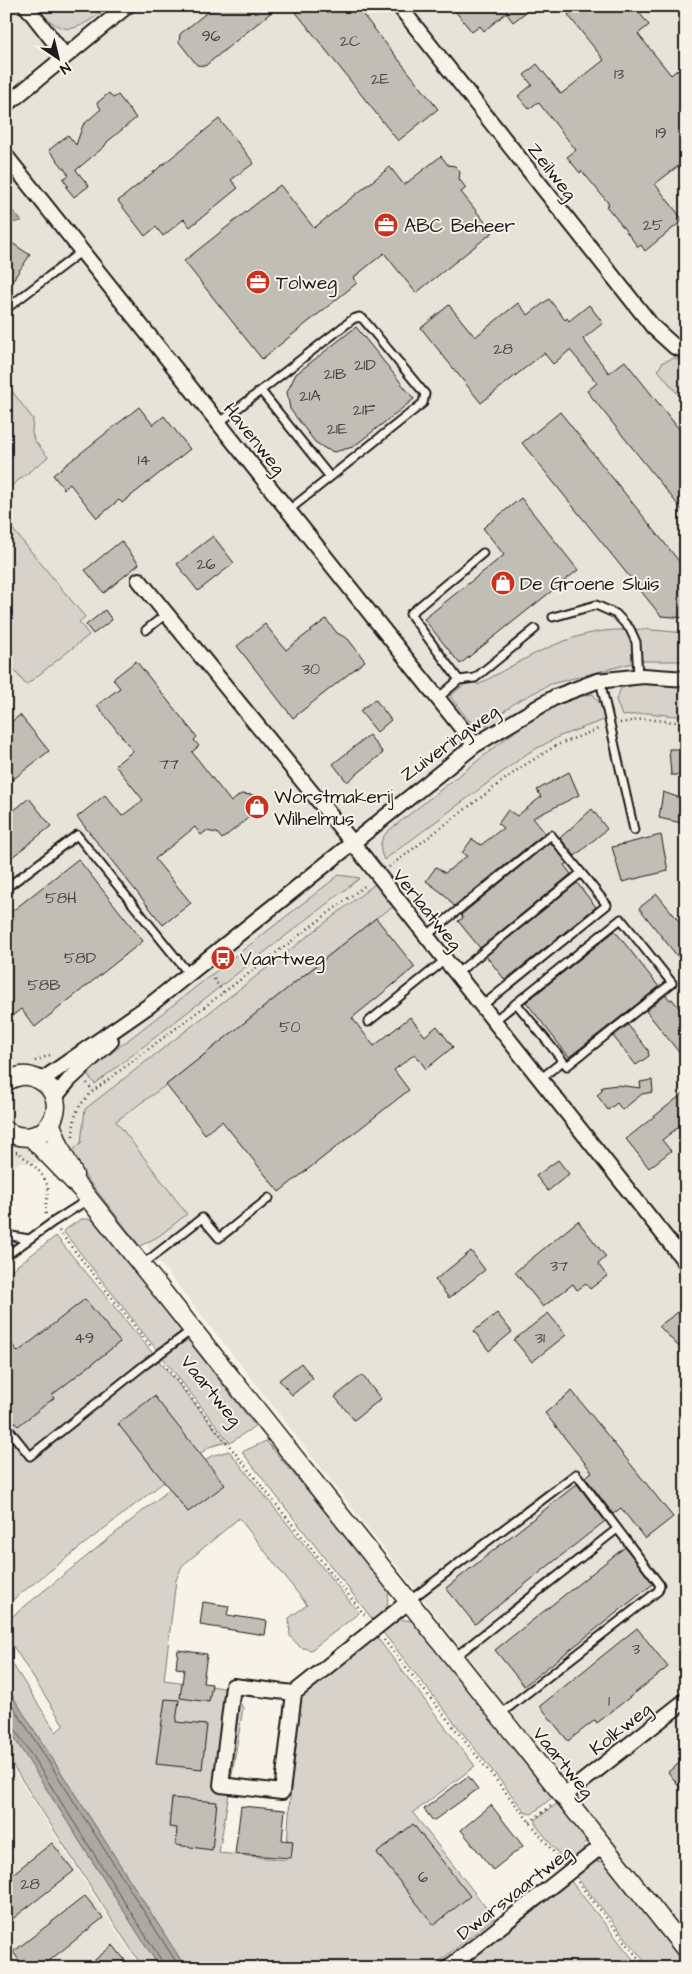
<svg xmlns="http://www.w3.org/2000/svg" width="692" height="1974" viewBox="0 0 692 1974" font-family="'Architects Daughter',sans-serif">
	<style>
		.built { fill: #e6e3d9 }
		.green { fill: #d7d3cb; stroke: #7a7874 }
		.water { fill: #aca9a2; stroke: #72716c }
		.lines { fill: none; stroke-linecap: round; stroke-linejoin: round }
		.shore { stroke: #565452; stroke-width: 1 }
		.building { fill: #c0beb5; stroke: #1c1c1c }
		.service-casing { stroke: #1c1c1c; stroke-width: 11 }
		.minor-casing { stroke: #1c1c1c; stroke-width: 18 }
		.tertiary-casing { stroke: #1c1c1c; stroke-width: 21 }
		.path { stroke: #1c1c1c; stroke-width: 2.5; stroke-dasharray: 1 4; stroke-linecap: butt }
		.service { stroke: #f7f3e8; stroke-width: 7 }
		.minor { stroke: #f7f3e8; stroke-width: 14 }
		.tertiary { stroke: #f7f3e8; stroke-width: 18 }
		.labels { text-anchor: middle; stroke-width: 4; stroke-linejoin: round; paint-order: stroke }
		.number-label { font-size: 16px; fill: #454442 }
		.street-label { font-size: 19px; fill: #1c1c1c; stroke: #f7f3e8 }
		.poi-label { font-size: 19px; fill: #1c1c1c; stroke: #f7f3e8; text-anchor: start }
	</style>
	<rect width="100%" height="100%" fill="#f7f3e8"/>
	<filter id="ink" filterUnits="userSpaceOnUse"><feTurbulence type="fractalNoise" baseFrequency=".02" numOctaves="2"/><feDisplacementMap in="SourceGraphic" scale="10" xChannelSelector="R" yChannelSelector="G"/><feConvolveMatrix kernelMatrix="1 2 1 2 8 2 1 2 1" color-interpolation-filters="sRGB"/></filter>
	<g filter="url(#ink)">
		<path class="built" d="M6,6h680v1941l-92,-128 -353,-454 -158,-199 -63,-4 -14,11z
			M6,1759l134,209h-134z"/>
		<path class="green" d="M37,6h72c-29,23 -46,36 -72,0z
			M674,358l12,4v42l-28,-34 5,-8z
			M6,383l27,36 -1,13 2,8 14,17 -42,33z
			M6,521l79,96 -6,5 10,13 -63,50 -20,-25z
			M642,629l44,4v28h-46l-89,23 -35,18 -31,24 -16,-5 -19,-25 23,-18 5,7c37,-21 83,-49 126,-54 12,-2 26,0 38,-2z
			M645,683l41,1v33l-38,-4 -26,3 -6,-16 5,-12z
			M593,694l11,16v10l-44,16 -32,17 -144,107c-5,-12 -5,-18 3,-28l140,-110 31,-21z
			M339,875l21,3 -265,206 -9,-11z
			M375,884l18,23 -17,11 -210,167 -50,36 71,93 -28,22 -19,10 -58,-74 -10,-21 9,-8 4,-34z
			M81,1219h9l6,3 159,204 -25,17 -167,-212z
			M56,1236l170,206 -17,5 -203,158v-331z
			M266,1441l123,147 -2,20 -14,12 -131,-168z
			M229,1451l130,162 -48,37 -11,-3 -10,-11 -1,-18 18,-13 -68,-87 -57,48 -6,14 -12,100 68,9 11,19 -24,145 67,7 5,-78 10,-86 74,-61 100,131 -62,47 81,105 -63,50h-245l-180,-282v-32l50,78 9,-8h-2l-57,-89 3,-16 202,-163z
			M395,1619l20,2 139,175 -22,18 -6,-1 -145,-183z
			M6,1725l154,243h-17l-137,-213z
			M559,1802l28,35 -5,15 -15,12 -31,-39v-6z
			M606,1861l34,43 46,60v4h-36l-75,-93 17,-13z
			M570,1880l70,88h-180z"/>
		<path class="water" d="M6,207l6,3 10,11 -16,3z
			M6,1686l180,282h-26l-154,-243z"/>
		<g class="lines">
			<path class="shore" d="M6,1695l174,273
				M6,1723l7,3 150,237 1,5"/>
		</g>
		<path class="building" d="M215,6h64l-74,60 -8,-1 -18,-23 1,-8z
			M291,6h65l82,103 -40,32z
			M451,6h83l-21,16 -7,-9 -22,18 -4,-5 -8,6z
			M579,6h55l15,19 -11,9 33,41 15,-12v97l-31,24 28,36 -38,31 -4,-6 -3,2 -22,-29 -10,-12 3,-2 -27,-33 -2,2 -13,-16 9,-7 -38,-48 -9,7 -11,-13 14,-11 -8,-10 13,-11 24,30 43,-34 -36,-45z
			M109,93l4,5 5,-3 18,23 -29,24 -3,5 -28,23 13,16 -15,11 -8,-10 2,-1 -5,-7 6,-4 -20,-25 19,-15 8,10 7,-20 18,-16 -4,-6z
			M219,119l35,44 -23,17 7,8 -48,39 -6,-8 -21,17 -7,-9 -11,9 -27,-35z
			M441,156l7,9 7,1 5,6 -1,7 7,9 -5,4 32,40 -77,61 -32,-40 -31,25 4,5 -95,76 -78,-98 96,-76 34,43 76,-61 14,18z
			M6,239l24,16 -24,35z
			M549,299l16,21 2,-2 2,3 20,-16 14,18 -20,16 26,34 16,-12 61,77v77l-99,-124 10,-8 -27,-33 -17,14 -9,-11 -63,50 -60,-75 28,-23 26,32 43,-34 10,12z
			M356,327l58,72 -61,48 -19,5 -8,-3 -11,-7 -25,-33 -3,-17 9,-18z
			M139,407l14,18 11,-9 26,33 -68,54 -3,-3 -22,18 -27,-34 -6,5 -11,-14z
			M560,412l126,158v48l-25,-2 -139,-173z
			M521,498l57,72 -118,94 -36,-45 80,-64 -21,-27z
			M213,536l21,27 -36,28 -21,-27z
			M121,541l18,23 -35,29 -19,-23z
			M105,610l7,10 -19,14 -7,-9z
			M326,619l11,14 11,6 17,22 -72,57 -56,-72 28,-22 21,26z
			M136,661l61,76 -3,3 5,6 -7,6 39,50 10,-8 12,1 9,12 -40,32 -5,-6 -11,-2 -5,4 -6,-8 -40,32 36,44 -28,22 -86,-108 28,-22 17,21 21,-16 -28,-35 18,-14 -36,-46 23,-17 -7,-9z
			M375,699l16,21 -14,12 -17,-21z
			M20,715l29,36 -43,34v-59z
			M369,735l14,18 -36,29 -14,-18z
			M669,749h14v2h3v24h-15z
			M569,772l10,23 -46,23 12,15 -91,73 -9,-11 -19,-14 10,-14 9,6 22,-17 -5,-3 10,-14 9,6 22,-17 -5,-4 10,-14 9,6 24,-19 -4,-7z
			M663,792l23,8v24l-27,-6z
			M29,798l22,28 -45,36v-45z
			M592,809l15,20 -32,27 -15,-18z
			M661,835l7,36 -46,11 -10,-35z
			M550,842l17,21 -3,2 7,9 -91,74 -22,-27 5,-3 -2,-3z
			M78,859l65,82 -108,86 -14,-18 -9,7 -6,-7v-93z
			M577,883l19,24 -91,73 -19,-24z
			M657,894l29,36v37l-47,-59z
			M376,918l39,49 -63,51 22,28 36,-29 15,19 12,-10 16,21 -27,22 -11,-15 -21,16 15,20 -130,102 -57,-71 -17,13 -39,-49z
			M615,931l44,56 -90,70 -43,-55z
			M666,995l4,5 2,-1 14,18v44l-40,-50z
			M628,1025l20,25 1,6 -13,9 -23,-29z
			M652,1080l1,12 -11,2 -20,16 -5,-7 -9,7 -11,-15 4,-3 1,-5 15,-2 24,3 -1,-6z
			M686,1091v30l-24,19 9,11 -22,17 -23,-29z
			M558,1160l11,14 -21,17 -12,-15z
			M578,1221l28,36 -8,7 9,12 -17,13 -4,-5 -9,6 -4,-6 -30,23 -28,-35z
			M471,1251l14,19 -36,28 -14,-18z
			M85,1299l35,43 -68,53 2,3 -36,28 -12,-14v-75l12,15z
			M678,1312l8,9v20l-7,6 -20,-21z
			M497,1313l15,19 -23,19 -15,-20z
			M548,1313l18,22 -34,27 -18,-22z
			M301,1363l12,15 -21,17 -13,-15z
			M362,1375l19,24 -27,21 -19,-23z
			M572,1391l101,126 -28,22 -24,-31 -8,6 -28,-37 7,-5 -47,-59z
			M154,1396l71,89 -37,27 -70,-88z
			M577,1484l28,37 -130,103 -29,-36z
			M625,1547l28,37 -129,102 -29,-36z
			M203,1602l26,4 -2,9 40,6 -2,14 -65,-10z
			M637,1628l31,39 -71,56 -2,-3 -27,21 -28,-35z
			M178,1650l29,4 -4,29 9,1 -3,18 -29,-4 4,-29 -8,-1z
			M165,1699l14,1 -3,22 31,3 -5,44 -46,-5z
			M686,1758v37l-18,-23z
			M468,1776l10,13 -45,32 -9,-12z
			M172,1798l45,4 -5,48 -36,-5 1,-17 -8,-1z
			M491,1805l32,41 -30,24 -32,-40z
			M241,1806l44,4 -3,30 11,1 -2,17 -56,-4z
			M413,1824l57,72 -36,29 -57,-72z
			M52,1843l22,28 -68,53v-45z
			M85,1896l18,22 -63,50h-15l-12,-16z
			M113,1945l18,23h-46z"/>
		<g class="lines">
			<defs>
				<path id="service" d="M6,309l76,-58
					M261,391l69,86
					M219,423l134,-104 6,-2 4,2 62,75 -2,9 -134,107
					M553,617l43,-12 20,9 14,15 6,13 2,34
					M146,630l20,-16
					M459,680l-49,-66 73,-61
					M600,680l34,150
					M438,698l21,-18 16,-2 60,-49
					M6,888l71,-53 112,139
					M426,936l125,-101 56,70 -125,101
					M456,974l125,-101
					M494,1021l127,-102 51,64 -105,83 -51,-63
					M368,1022l77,-62
					M540,1079l23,-18
					M6,1235l23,4
					M6,1256l47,-34 36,-23
					M142,1265l60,-47 17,20 50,-40
					M6,1426l24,30 113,-90 50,-37
					M409,1601l167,-127 84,111 -2,6 -159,124
					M455,1657l162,-128"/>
				<path id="minor" d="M26,6l39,50
					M399,6l254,321 22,20 11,4
					M6,105l121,-99
					M6,156l469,589
					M139,580l213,262 334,421
					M42,1080l108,-75 325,-260 80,-48 42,-16 46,-5 43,3
					M55,1097l14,-17 42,-39
					M233,1686l61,7 -12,99 -61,-7z
					M294,1693l114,-91
					M564,1796l122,-96
					M448,1968l155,-123"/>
				<path id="tertiary" d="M6,1082c7,-5 18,-8 26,-5 47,15 17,79 -26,54
					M51,1125l11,27 12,23
					M31,1137l50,52 605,761"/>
			</defs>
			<use href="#service" class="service-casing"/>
			<use href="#minor" class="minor-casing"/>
			<use href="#tertiary" class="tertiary-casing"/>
			<path class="path" d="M620,723l24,-4 42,4
				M389,867l131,-99 37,-23 44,-17
				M211,975l12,17
				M35,1061l15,-6
				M87,1083l6,8
				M73,1136c1,-24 4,-29 20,-45l274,-207
				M6,1153l12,-1c11,10 29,22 30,38 0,9 -4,16 -2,25
				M59,1231l93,117
				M164,1364l203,254
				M384,1640l176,220
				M530,1822l21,-16
				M578,1882l68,86"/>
			<use href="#service" class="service"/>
			<use href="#minor" class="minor"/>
			<use href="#tertiary" class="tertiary"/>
		</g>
	</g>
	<defs>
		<symbol id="office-disc" viewBox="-11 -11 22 22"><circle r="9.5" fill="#c8321e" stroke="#f7f3e8"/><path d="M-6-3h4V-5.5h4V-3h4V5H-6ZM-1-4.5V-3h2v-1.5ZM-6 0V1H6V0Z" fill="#fff"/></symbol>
		<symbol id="shop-disc" viewBox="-11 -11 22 22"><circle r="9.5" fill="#c8321e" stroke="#f7f3e8"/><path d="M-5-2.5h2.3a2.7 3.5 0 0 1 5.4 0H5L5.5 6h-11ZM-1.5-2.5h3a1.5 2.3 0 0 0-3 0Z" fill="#fff"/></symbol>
		<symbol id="bus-disc" viewBox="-11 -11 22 22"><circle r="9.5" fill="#c8321e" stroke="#f7f3e8"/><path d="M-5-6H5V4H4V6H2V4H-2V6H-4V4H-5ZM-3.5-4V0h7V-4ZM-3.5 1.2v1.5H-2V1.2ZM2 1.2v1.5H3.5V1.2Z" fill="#fff"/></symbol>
	</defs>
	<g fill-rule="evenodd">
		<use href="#office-disc" x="372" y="211" width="28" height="28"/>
		<use href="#office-disc" x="244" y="268" width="28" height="28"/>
		<use href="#shop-disc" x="489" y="569" width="28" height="28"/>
		<use href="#shop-disc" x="243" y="793" width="28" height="28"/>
		<use href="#bus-disc" x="209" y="944" width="28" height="28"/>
	</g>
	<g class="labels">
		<g class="number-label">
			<text x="211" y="41">96</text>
			<text x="350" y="46">2C</text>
			<text x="619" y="79">13</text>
			<text x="380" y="84">2E</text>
			<text x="661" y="138">19</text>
			<text x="653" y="230">25</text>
			<text x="503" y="354">28</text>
			<text x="365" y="370">21D</text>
			<text x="335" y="379">21B</text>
			<text x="310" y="401">21A</text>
			<text x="364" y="415">21F</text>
			<text x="337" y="434">21E</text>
			<text x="144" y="465">14</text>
			<text x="206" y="569">26</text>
			<text x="311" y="674">30</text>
			<text x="169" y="769">77</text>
			<text x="61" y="903">58H</text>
			<text x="80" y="963">58D</text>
			<text x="44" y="990">58B</text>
			<text x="290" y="1032">50</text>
			<text x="559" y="1271">37</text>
			<text x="84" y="1343">49</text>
			<text x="540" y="1343">31</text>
			<text x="636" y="1654">3</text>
			<text x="609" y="1706">1</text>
			<text x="423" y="1882">6</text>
			<text x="30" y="1889">28</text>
		</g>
		<g class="street-label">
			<text transform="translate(553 171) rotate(52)" y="7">Zeilweg</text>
			<text transform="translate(255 438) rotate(51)" y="7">Havenweg</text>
			<text transform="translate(449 742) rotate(-36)" y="7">Zuiveringweg</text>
			<text transform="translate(428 909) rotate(51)" y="7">Verlaatweg</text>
			<text transform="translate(212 1390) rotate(51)" y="7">Vaartweg</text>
			<text transform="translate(620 1728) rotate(-38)" y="7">Kolkweg</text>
			<text transform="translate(564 1762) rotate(51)" y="7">Vaartweg</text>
			<text transform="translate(514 1892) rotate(-38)" y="7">Dwarsvaartweg</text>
		</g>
		<g class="poi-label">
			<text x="404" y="232">ABC Beheer</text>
			<text x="276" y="289">Tolweg</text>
			<text x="520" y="590">De Groene Sluis</text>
			<text x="274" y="803">Worstmakerij<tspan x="274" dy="22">Wilhelmus</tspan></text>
			<text x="240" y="965">Vaartweg</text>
		</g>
	</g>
	<rect width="692" height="1974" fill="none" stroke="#f7f3e8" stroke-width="25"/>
	<rect x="12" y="12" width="667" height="1949" fill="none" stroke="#1c1c1c" stroke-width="2" filter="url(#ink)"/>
	<g transform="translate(58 58) rotate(145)" stroke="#f7f3e8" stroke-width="4" paint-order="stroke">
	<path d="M0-4L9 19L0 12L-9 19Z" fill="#1c1c1c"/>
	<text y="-8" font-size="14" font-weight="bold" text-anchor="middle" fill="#1c1c1c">N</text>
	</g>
</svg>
